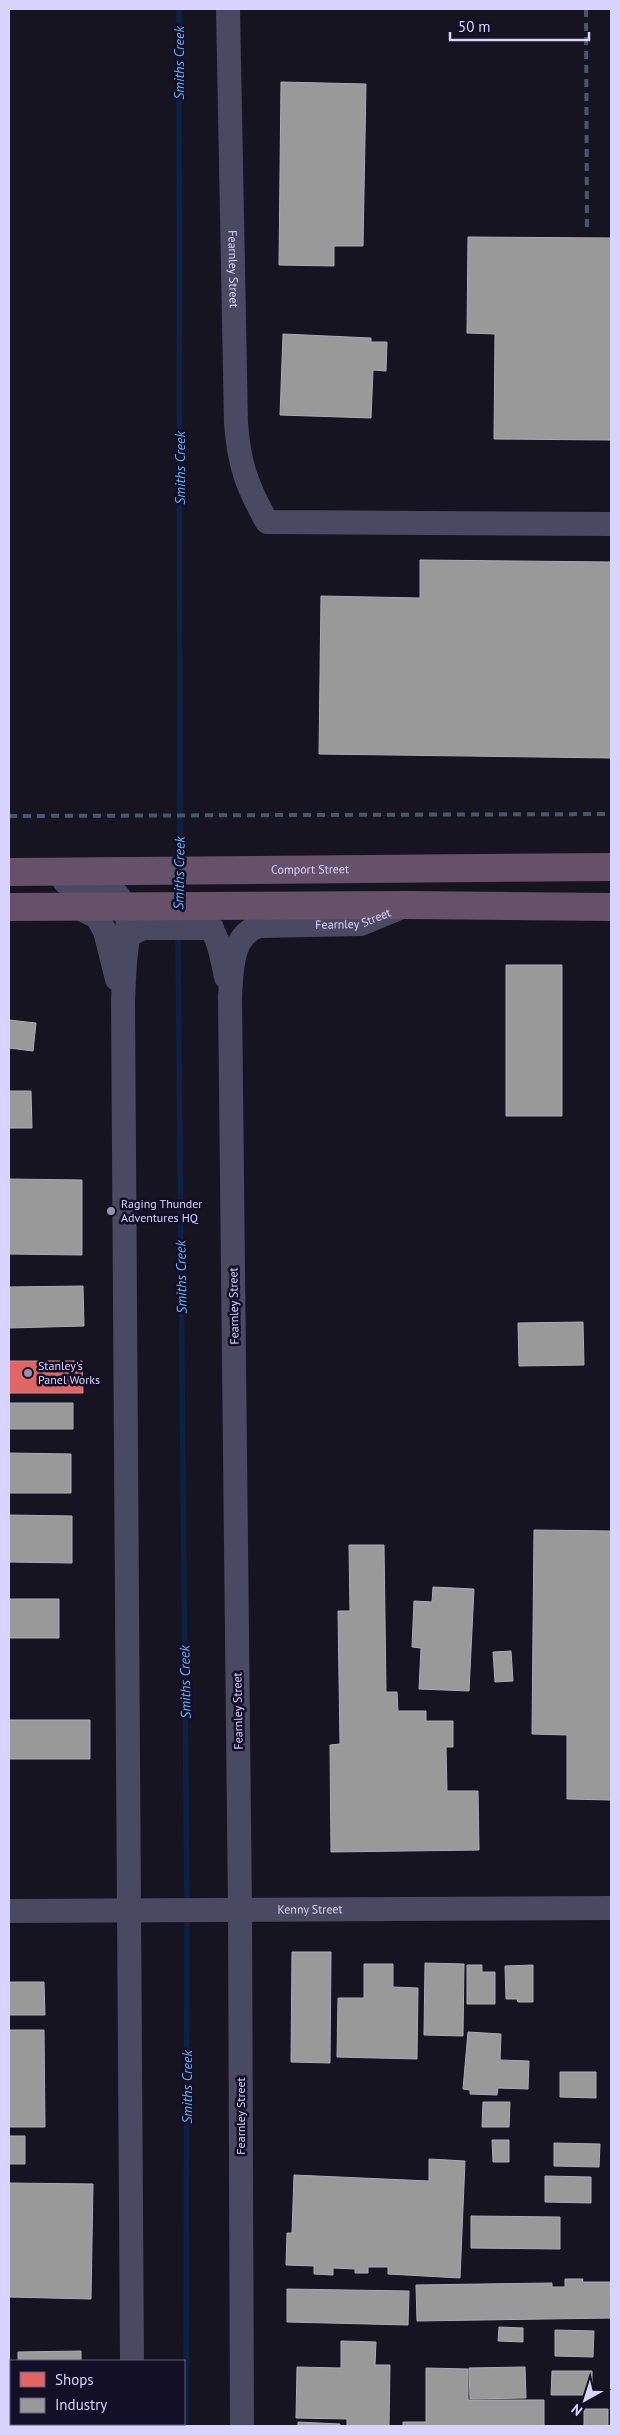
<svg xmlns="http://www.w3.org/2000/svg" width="620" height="2435" viewBox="0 0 620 2435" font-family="'PT Sans',sans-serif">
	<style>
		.shops { fill: #e06666; stroke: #de8794 }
		.industry { fill: #999; stroke: #acabb8 }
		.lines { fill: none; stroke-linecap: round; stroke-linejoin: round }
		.stream { stroke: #0d2144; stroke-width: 5.5 }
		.minor { stroke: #4a4962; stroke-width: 24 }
		.highway { stroke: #67516a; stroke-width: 28 }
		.rail { stroke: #43596b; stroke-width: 4; stroke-dasharray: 8 6; stroke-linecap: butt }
		.poi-dot { fill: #9591b1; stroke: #130f26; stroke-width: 2 }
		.labels { text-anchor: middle; stroke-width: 5; stroke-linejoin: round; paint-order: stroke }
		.street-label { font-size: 12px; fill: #d9d4ff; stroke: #130f26 }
		.poi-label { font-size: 12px; fill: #d9d4ff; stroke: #130f26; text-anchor: start }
		.water-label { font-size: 14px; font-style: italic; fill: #62b6ff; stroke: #130f26 }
	</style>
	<rect width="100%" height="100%" fill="#161421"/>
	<path class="shops" d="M9,1361h73l1,32h-74z"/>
	<path class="industry" d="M281,82l85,2 -3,162h-29v20l-55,-1z
		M468,237l143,1v202l-117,-1 1,-105 -28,-1z
		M283,334l88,4v4h16l-1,29 -13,-1 -2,48 -91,-3z
		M420,560l191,2v196l-292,-4 2,-158 99,2z
		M506,965h56v151h-56z
		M9,1020l27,3 -3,28 -24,-3z
		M9,1091h22l1,37h-23z
		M9,1179l73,1v75l-73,-1z
		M83,1286l1,40 -75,2v-41z
		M583,1322l1,43 -65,1 -1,-43z
		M9,1403h64v26h-64z
		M9,1453l62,1v39h-62z
		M9,1515l63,1v47l-63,-1z
		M534,1530l77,1v269l-44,-1v-64l-35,-1z
		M349,1545h35l2,147h11l1,19h28v10h27v26h-7l1,44h31l1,59 -148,2 -1,-107 10,-1 -2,-133h12z
		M433,1587l41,2 -5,102 -50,-2 2,-41 -9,-1 2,-46 18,1z
		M9,1599h50v39h-50z
		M511,1651l2,30 -18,1 -2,-30z
		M9,1720h81v39h-81z
		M292,1952h39l-1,111 -39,-1z
		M425,1963l39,1 -1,72 -39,-1z
		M364,1964h29v23l25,1 -1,71 -80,-2 1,-59h26z
		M467,1965h15v7h13v32h-28z
		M533,1965v37h-15l-1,-3h-11l-1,-33z
		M9,1982h35l1,33h-36z
		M9,2030h35l1,97h-36z
		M468,2032l33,2 -1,26 29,1 -1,28 -30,-1 -1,7 -27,-1v-4l-7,-1z
		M560,2072h36v26l-36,-1z
		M483,2102h27l-1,25h-27z
		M9,2136h16v28h-16z
		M492,2140h17v22h-16z
		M554,2143l46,1 -1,23 -45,-1z
		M429,2159l36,2 -5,117 -72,-4v-7h-20v6h-13v-4l-22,-1v7l-19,-1v-8l-28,-1 1,-32h5l2,-58 135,6z
		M545,2176l46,1v26l-46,-1z
		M9,2183l84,1 -2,115 -82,-2z
		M471,2216l89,1v32l-89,-1z
		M565,2279h18l-1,3h28l1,36 -194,3 -1,-36 136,-2v4h13z
		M287,2289l122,2 -1,34 -121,-3z
		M499,2327l24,1v14l-25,-1z
		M555,2330l39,1 -1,26 -38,-1z
		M341,2341l35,1 -1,23h15l-1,61h-42v-7l-51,-1 1,-51 44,1z
		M81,2351v10h-63v-9z
		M525,2367l1,31 -56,1 -1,-31z
		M426,2368l42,1v31h76v26h-141v-4h23z
		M552,2371h40v24h-41z
		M584,2409h24v17h-24z
		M298,2422l42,2v2h-42z
		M19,2424h63v2h-63z"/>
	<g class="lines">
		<path class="stream" d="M179,9l1,855
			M179,899v-21
			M178,933l9,971
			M186,2426l1,-510"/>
		<g class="minor">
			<path id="s1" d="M228,9l8,414c3,42 11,63 31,99l344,2"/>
			<path d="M65,882c57,0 68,17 61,71 -2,15 -2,31 -3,47l9,1361"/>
			<path d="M75,906l22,11 8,14 12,48"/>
			<path d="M189,907c31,26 29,33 37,70"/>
			<path d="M129,935l14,-7h69"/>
			<path id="s2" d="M9,1911l602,-3"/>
			<path d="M132,2424v2"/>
			<path id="s3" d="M242,2426l-2,-516 -10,-914c2,-25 0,-60 29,-70l102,-2 46,-19"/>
		</g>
		<g class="highway">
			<path id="s4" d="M9,872l602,-5"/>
			<path d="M9,907l398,-2 204,2"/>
		</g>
		<path class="rail" d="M586,9l1,222
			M9,816l602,-2"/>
	</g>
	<g class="poi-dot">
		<circle cx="111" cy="1211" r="5"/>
		<circle cx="28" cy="1373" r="5"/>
	</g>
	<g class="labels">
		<g class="street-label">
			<text dy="4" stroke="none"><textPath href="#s1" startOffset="260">Fearnley Street</textPath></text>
			<text dy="4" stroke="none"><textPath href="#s4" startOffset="301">Comport Street</textPath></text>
			<text dy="4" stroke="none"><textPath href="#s3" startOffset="1606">Fearnley Street</textPath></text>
			<text transform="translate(234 1306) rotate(-91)" y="4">Fearnley Street</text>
			<text transform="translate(238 1711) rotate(-91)" y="4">Fearnley Street</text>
			<text dy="4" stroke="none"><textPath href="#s2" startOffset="301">Kenny Street</textPath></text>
			<text transform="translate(241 2116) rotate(-90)" y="4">Fearnley Street</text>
		</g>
		<g class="poi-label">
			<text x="121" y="1208">Raging Thunder<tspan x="121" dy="14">Adventures HQ</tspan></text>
			<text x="38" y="1370">Stanley's<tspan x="38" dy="14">Panel Works</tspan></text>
		</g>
		<g class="water-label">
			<text transform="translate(179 63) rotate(-90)" y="5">Smiths Creek</text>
			<text transform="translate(180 468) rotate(-90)" y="5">Smiths Creek</text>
			<text transform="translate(179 873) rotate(-89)" y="5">Smiths Creek</text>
			<text transform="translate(181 1277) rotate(-91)" y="5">Smiths Creek</text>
			<text transform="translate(185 1682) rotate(-91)" y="5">Smiths Creek</text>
			<text transform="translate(187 2087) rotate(-90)" y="5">Smiths Creek</text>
		</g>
	</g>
	<rect width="620" height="2435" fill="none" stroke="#d9d4ff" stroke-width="20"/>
	<rect x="10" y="2360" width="175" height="65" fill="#130f26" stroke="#625e7d"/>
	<rect x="20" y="2372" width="25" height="15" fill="#e06666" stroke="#625e7d"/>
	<text x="55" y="2385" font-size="15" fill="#d9d4ff">Shops</text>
	<rect x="20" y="2398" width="25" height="15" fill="#999999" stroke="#625e7d"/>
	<text x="55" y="2410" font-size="15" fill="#d9d4ff">Industry</text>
	<g transform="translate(585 2400) rotate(219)" stroke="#130f26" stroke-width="4" paint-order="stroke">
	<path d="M0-4L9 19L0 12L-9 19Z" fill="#d9d4ff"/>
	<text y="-8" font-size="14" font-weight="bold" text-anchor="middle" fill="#d9d4ff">N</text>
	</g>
	<path d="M450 32v8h139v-8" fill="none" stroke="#d9d4ff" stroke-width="2.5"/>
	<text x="458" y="32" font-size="15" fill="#d9d4ff" stroke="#130f26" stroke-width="4" paint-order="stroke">50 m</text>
</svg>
